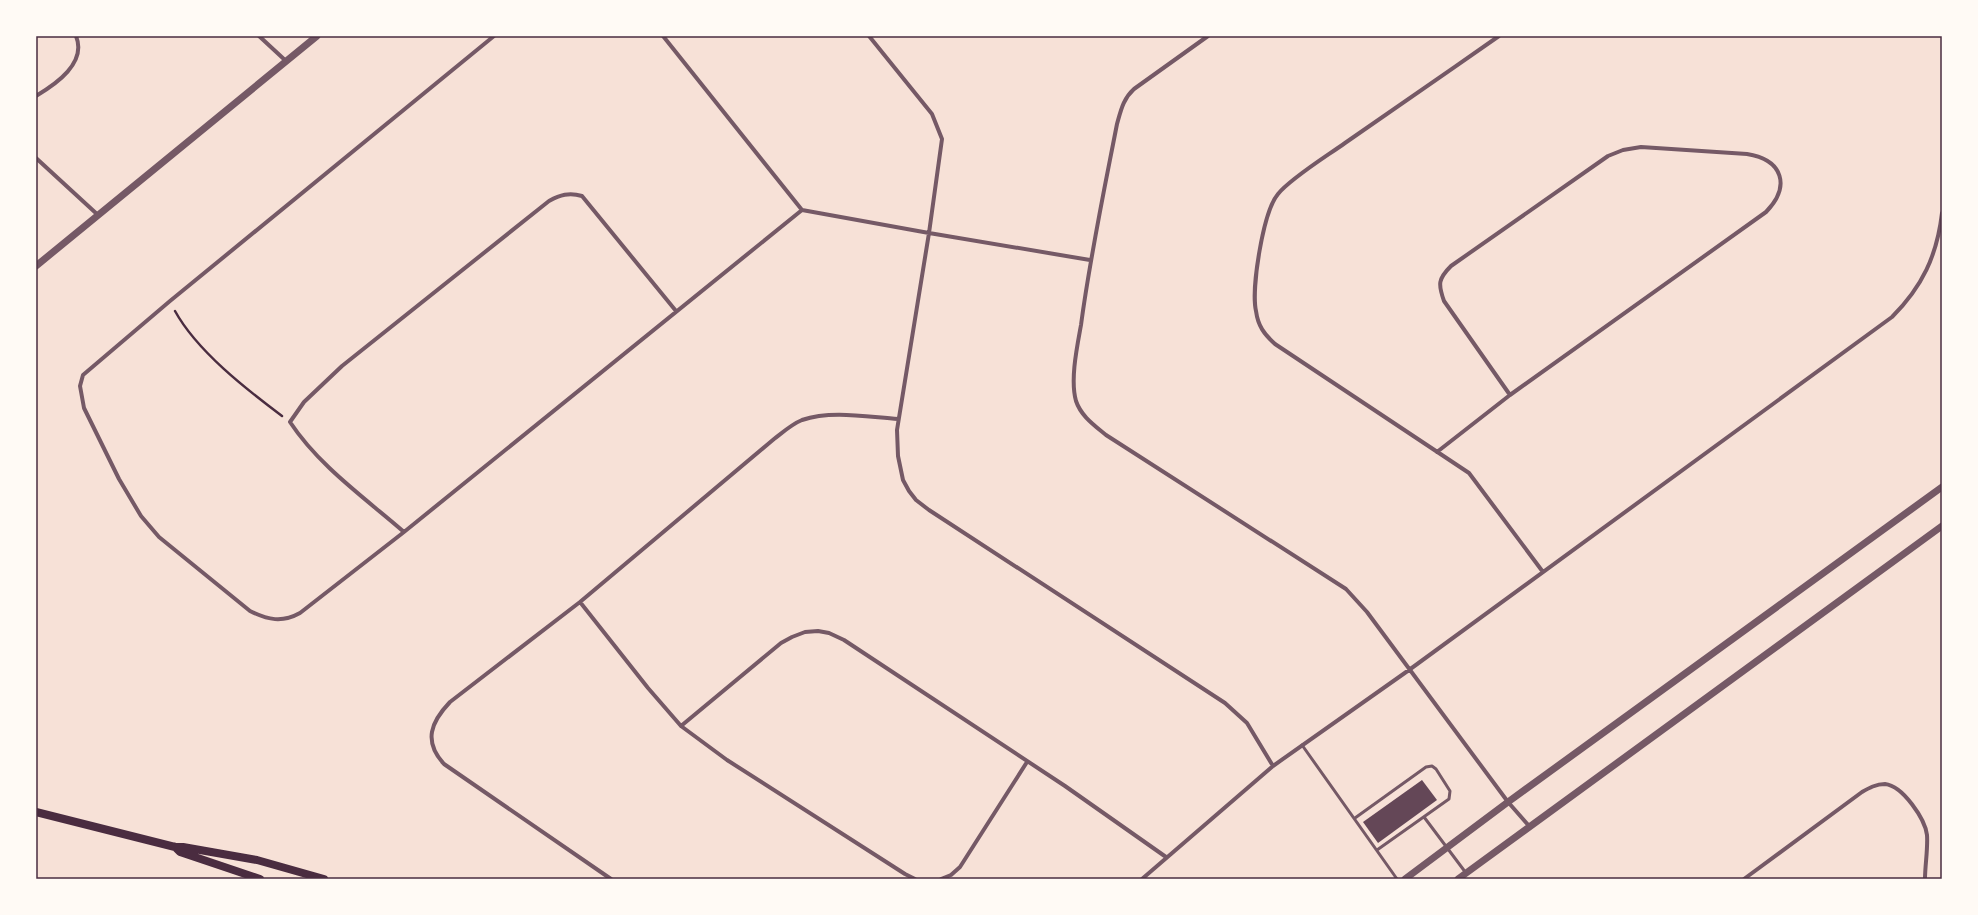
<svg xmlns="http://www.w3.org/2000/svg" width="1978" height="915" viewBox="0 0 1978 915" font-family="Lato,sans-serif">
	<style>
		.building { fill: #644757 }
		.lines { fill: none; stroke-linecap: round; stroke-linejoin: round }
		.path { stroke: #4a2c40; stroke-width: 2.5 }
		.service { stroke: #755966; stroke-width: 3 }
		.minor { stroke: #755966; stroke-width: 4 }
		.tertiary { stroke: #755966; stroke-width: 7 }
		.secondary { stroke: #4a2c40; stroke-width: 8 }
		.neatline { fill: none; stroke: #4a2c40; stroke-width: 1.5 }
	</style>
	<rect width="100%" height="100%" fill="#f7e1d7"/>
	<path class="building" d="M1422,780l15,20 -59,43 -15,-21z"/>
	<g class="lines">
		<path class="path" d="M175,311c22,40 71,78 107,105"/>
		<path class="service" d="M1302,745l95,134
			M1424,817l42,56
			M1355,818l71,-51 6,-1 4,3 14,22 -1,8 -72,51"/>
		<path class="minor" d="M259,36l27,25
			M494,36l-324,265 -87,74 -3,11 4,22 35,71 22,37 18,21 91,74c18,9 32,12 50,2l104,-81 398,-322
			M663,36l139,174 127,23 161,27
			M869,36l63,78 10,25 -13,94 -32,197 1,26 5,24 6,11 7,9 13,10 296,193 22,20 26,43
			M1208,36l-74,53c-11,10 -13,21 -17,35 -13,67 -27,133 -36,201 -4,22 -11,55 -5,76 5,15 18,24 30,34l240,154 21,23 141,190 22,25
			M1499,36c-51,36 -102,71 -154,107 -18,13 -54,35 -67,51 -15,18 -27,95 -22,117 2,15 8,23 19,33l194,129 74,99
			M36,96c20,-12 51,-33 40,-60
			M36,158l62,57
			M1437,452l73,-57 256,-183c25,-26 17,-52 -19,-58l-106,-7 -18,3 -15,6 -157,110c-13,13 -13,18 -7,35l66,94
			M404,532c-39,-34 -85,-66 -114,-110l14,-20 38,-36 207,-165c11,-6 20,-9 33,-5l94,115
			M580,602l68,86 33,38 46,34 178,114 10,5
			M681,726l100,-83 11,-6 13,-5 13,-1 11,2 15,7 221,146 101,71
			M611,879l-167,-115c-21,-23 -13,-42 6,-62l130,-100 194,-163c9,-7 18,-15 28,-19 29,-10 66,-3 96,-1
			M941,879l10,-4 9,-8 67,-105
			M1142,879l131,-113 136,-96 483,-353c30,-30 45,-61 50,-104
			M1744,879l118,-87c7,-4 14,-8 23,-8 18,2 40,35 42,51 1,14 -2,30 -2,44"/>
		<path class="tertiary" d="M36,266l281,-230
			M1405,879l103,-77 434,-315
			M1458,879l484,-353"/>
		<path class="secondary" d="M36,812l139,35h8l74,13 67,19
			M175,847l5,5 80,27"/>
	</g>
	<rect width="1978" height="915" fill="none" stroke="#fffaf5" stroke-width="74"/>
	<rect x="37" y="37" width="1904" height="841" class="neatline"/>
</svg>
